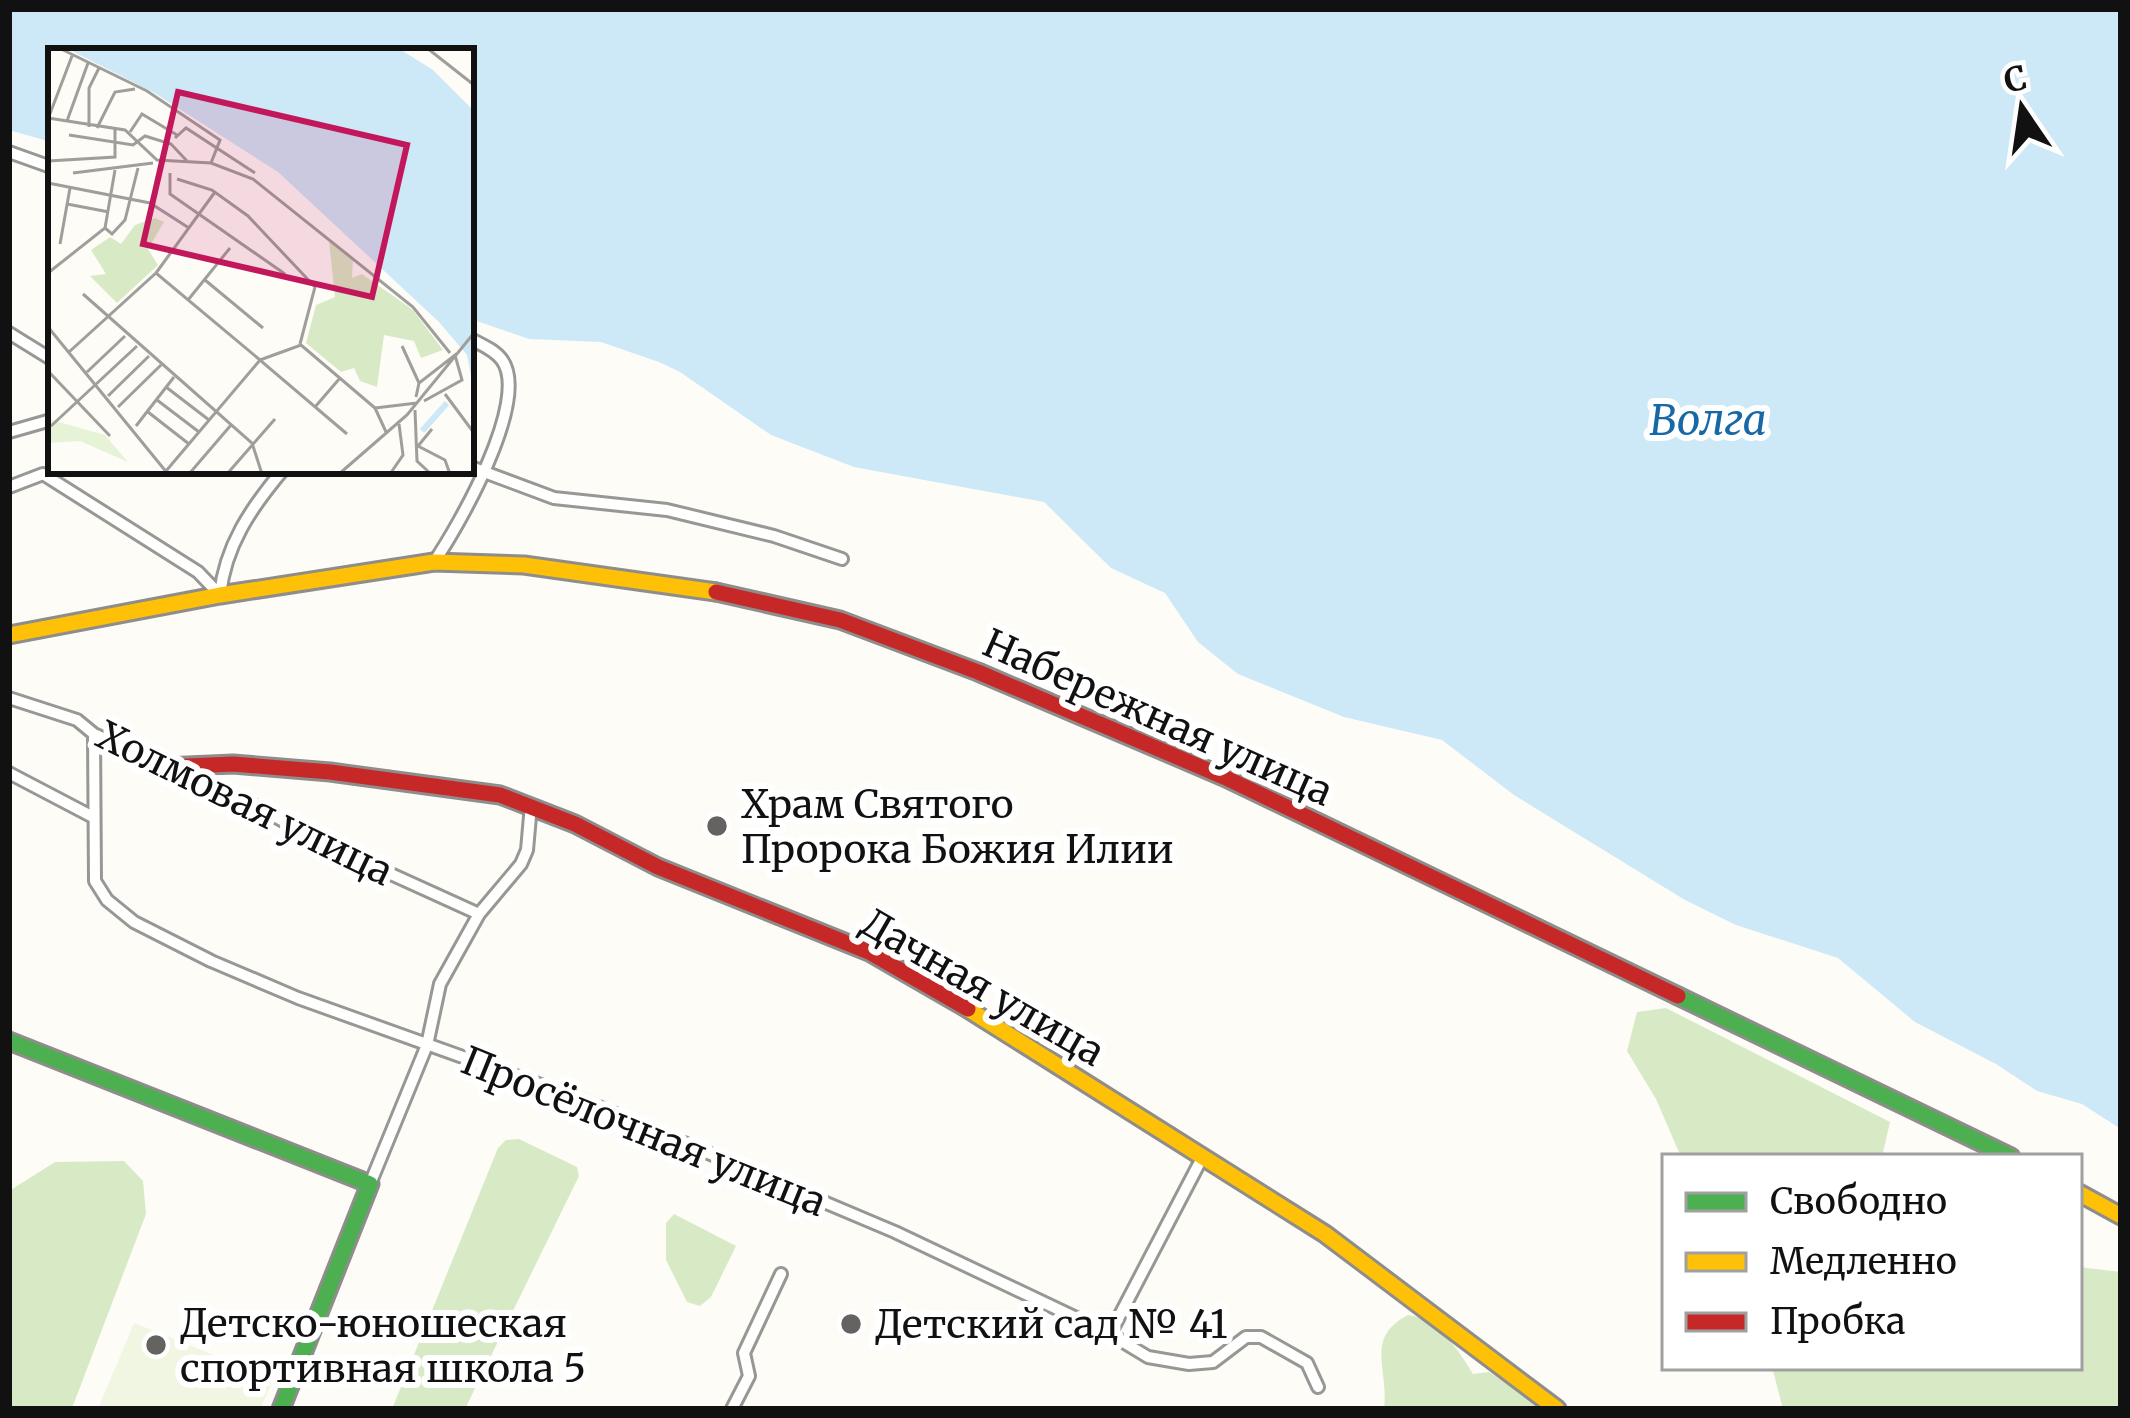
<svg xmlns="http://www.w3.org/2000/svg" width="2130" height="1418" viewBox="0 0 2130 1418" font-family="Merriweather,serif">
	<style>
		.forest { fill: #d8eac5 }
		.pitch { fill: #f0f6e1 }
		.water { fill: #cde8f7 }
		.lines { fill: none; stroke-linecap: round; stroke-linejoin: round }
		.street-casing { stroke: #979795; stroke-width: 16 }
		.fast-casing { stroke: #8e8d8b; stroke-width: 21 }
		.slow-casing { stroke: #8e8d8b; stroke-width: 21 }
		.jam-casing { stroke: #8e8d8b; stroke-width: 21 }
		.street { stroke: #fffffe; stroke-width: 10 }
		.fast { stroke: #4caf50; stroke-width: 15 }
		.slow { stroke: #ffc107; stroke-width: 15 }
		.jam { stroke: #c62828; stroke-width: 15 }
		.poi-dot { fill: #646362; stroke: #fff; stroke-width: 4.5 }
		.labels { text-anchor: middle; stroke-width: 12; stroke-linejoin: round; paint-order: stroke }
		.street-label { font-size: 39px; fill: #111; stroke: #fff }
		.poi-label { font-size: 39px; fill: #111; stroke: #fff; text-anchor: start }
		.water-label { font-size: 42px; font-style: italic; fill: #1768a6; stroke: #fff }
		.inset-river { fill: none; stroke: #cde8f7; stroke-width: 6 }
		.inset-road { fill: none; stroke: #9f9e9b; stroke-width: 3 }
		.view { fill: #c2185b; fill-opacity: 0.15; stroke: #c2185b; stroke-width: 6 }
		.inset-edge { fill: none; stroke: #111; stroke-width: 6 }
	</style>
	<rect width="100%" height="100%" fill="#fdfcf7"/>
	<path class="forest" d="M1666,1008l224,114 -8,35h-201l-25,-58 -29,-48 10,-39z
		M519,1139l58,28 2,9 -114,233h-73l106,-261 8,-8z
		M124,1161l19,20 3,33 -72,189 -3,6h-62v-218l46,-29z
		M674,1214l62,32 -25,51 -11,9 -13,-4 -21,-42v-37z
		M2079,1267l42,5v137h-338l-11,-42h307z
		M1408,1315c29,4 51,35 65,59l16,-2 51,31 1,6h-157c5,-40 -20,-71 24,-94z"/>
	<path class="pitch" d="M134,1323l140,56 -14,30h-162z"/>
	<path class="water" d="M9,9h2112v1120l-39,-25 -45,-13 -41,-27 -81,-42 -77,-64 -102,-33 -51,-25 -171,-105 -72,-55 -98,-23 -106,-43 -40,-32 -33,-49 -54,-25 -67,-66 -190,-35 -83,-32 -91,-63 -21,-10 -58,-20 -72,-3 -58,-20v-268h-420v91l-42,-12z"/>
	<g class="lines">
		<defs>
			<path id="street" d="M9,152l42,15
				M9,333l42,26
				M9,432l42,-12
				M471,467l83,31 113,12 107,26 68,23
				M9,487l34,-13 155,98 22,23
				M434,562c24,-35 97,-162 68,-202 -7,-10 -20,-15 -31,-21
				M220,595c5,-49 31,-87 62,-124
				M9,698l68,22 17,14 153,67 80,44 152,69
				M94,734l1,147 12,19 27,22 77,39 87,37 282,101 315,133 215,102 38,23 41,7 24,-2 33,-25h15l46,26 11,24
				M9,773l84,44
				M370,1184l57,-139 13,-61 39,-70 42,-50 6,-14 4,-45
				M1110,1334l92,-176
				M732,1409l17,-33 -5,-23 37,-79"/>
			<path id="fast" d="M1678,996l333,161
				M9,1041l361,143 -89,225"/>
			<path id="slow" d="M9,635l211,-40 214,-33 90,3 192,27
				M968,1009l357,225 232,175
				M2079,1193l42,23"/>
			<path id="jam" d="M716,592l124,28 138,52 246,105 454,219
				M165,767l68,-3 97,8 170,23 75,29 83,43 211,85 99,57"/>
		</defs>
		<use href="#street" class="street-casing"/>
		<use href="#fast" class="fast-casing"/>
		<use href="#slow" class="slow-casing"/>
		<use href="#jam" class="jam-casing"/>
		<use href="#street" class="street"/>
		<use href="#fast" class="fast"/>
		<use href="#slow" class="slow"/>
		<use href="#jam" class="jam"/>
	</g>
	<g class="poi-dot">
		<circle cx="717" cy="826" r="12"/>
		<circle cx="851" cy="1324" r="12"/>
		<circle cx="156" cy="1345" r="12"/>
	</g>
	<g class="labels">
		<g class="street-label">
			<text transform="translate(1158 717) rotate(24)" y="14">Набережная улица</text>
			<text transform="translate(245 803) rotate(26)" y="14">Холмовая улица</text>
			<text transform="translate(983 987) rotate(30)" y="14">Дачная улица</text>
			<text transform="translate(644 1131) rotate(22)" y="14">Просёлочная улица</text>
		</g>
		<g class="poi-label">
			<text x="741" y="818">Храм Святого<tspan x="741" dy="45">Пророка Божия Илии</tspan></text>
			<text x="180" y="1337">Детско-юношеская<tspan x="180" dy="45">спортивная школа 5</tspan></text>
			<text x="875" y="1338">Детский сад № 41</text>
		</g>
		<g class="water-label">
			<text x="1708" y="435">Волга</text>
		</g>
	</g>
	<g transform="translate(48 48)">
		<rect width="426" height="426" fill="#fdfcf7"/>
		<path d="M0,371l57,16 23,27 -48,-21 -32,2z" fill="#e7f3d7"/>
		<path d="M107,170l9,4 -16,27 10,16 -41,38 -27,-27 16,-2 -15,-24 19,-13 11,7 14,-19zM281,193l24,18 -1,19 10,-4 51,36 30,40 -22,8 -7,-17 -30,-6 -7,52 -17,-6 -6,-13 -13,4 -35,-29 10,-38 19,-8z" fill="#d8eac5"/>
		<path d="M18,0h332l35,22 41,41v280l-7,-36 -28,-33 -161,-150 -125,-80z" fill="#cde8f7"/>
		<path class="inset-river" d="M314,0l1,46 111,122M374,383l25,-28"/>
		<path class="inset-road" d="M11,0l88,43 73,49 -9,23M379,0l47,37M0,70l77,12 32,30 54,3 42,16 160,128 37,46M0,71l24,-63M19,73l21,-58M41,79v-39l10,-20M49,80l18,-36 20,-3M82,84l12,-18 35,21M21,87l64,10 12,-9 26,8 16,17M127,90l11,-10 69,45M0,113l67,-4v-29M25,125l80,-10M122,125v21l115,80M129,131l35,11 36,26 67,71 -15,57M0,135l102,20 39,25M19,156l42,8M57,180l7,6 13,-14 13,-52M12,196l10,-56M0,225l57,-45 10,-58M108,225l59,-81M157,232l58,48M35,246l169,149 10,31M140,252l42,-52M0,279l120,147M354,298l17,37M21,304l87,-79 104,87 41,-15 74,63 12,26M0,323l62,65M39,324l38,-36M118,339l43,33M397,346l29,39M60,348l41,-40M368,349l3,-14 36,-28 7,25 -38,21M109,352l42,32M70,359l43,-42M267,359l25,-29M327,360l42,-5M367,362l2,51 14,13M100,364l41,32M3,378l86,-80M88,378l38,-49M384,381l-14,17 27,14 5,14M118,423l94,-111 87,74M141,426l42,-49M179,426l48,-55M291,426l68,-59 67,-82M342,426l13,-19 -4,-31"/>
		<path class="view" d="M130,44l229,53 -35,152 -229,-53z"/>
		<rect width="426" height="426" class="inset-edge"/>
	</g>
	<rect width="2130" height="1418" fill="none" stroke="#111111" stroke-width="24"/>
	<rect x="1662" y="1154" width="420" height="216" fill="#ffffff" stroke="#a0a0a0" stroke-width="3"/>
	<rect x="1686" y="1193" width="60" height="18" fill="#4caf50" stroke="#a0a0a0" stroke-width="3"/>
	<text x="1770" y="1214" font-size="36" fill="#111111">Свободно</text>
	<rect x="1686" y="1253" width="60" height="18" fill="#ffc107" stroke="#a0a0a0" stroke-width="3"/>
	<text x="1770" y="1274" font-size="36" fill="#111111">Медленно</text>
	<rect x="1686" y="1313" width="60" height="18" fill="#c62828" stroke="#a0a0a0" stroke-width="3"/>
	<text x="1770" y="1334" font-size="36" fill="#111111">Пробка</text>
	<g transform="translate(2022 108) rotate(347)" stroke="#ffffff" stroke-width="9" paint-order="stroke">
	<path d="M0-9L21 45L0 30L-21 45Z" fill="#111111"/>
	<text y="-18" font-size="33" font-weight="bold" text-anchor="middle" fill="#111111">С</text>
	</g>
</svg>
